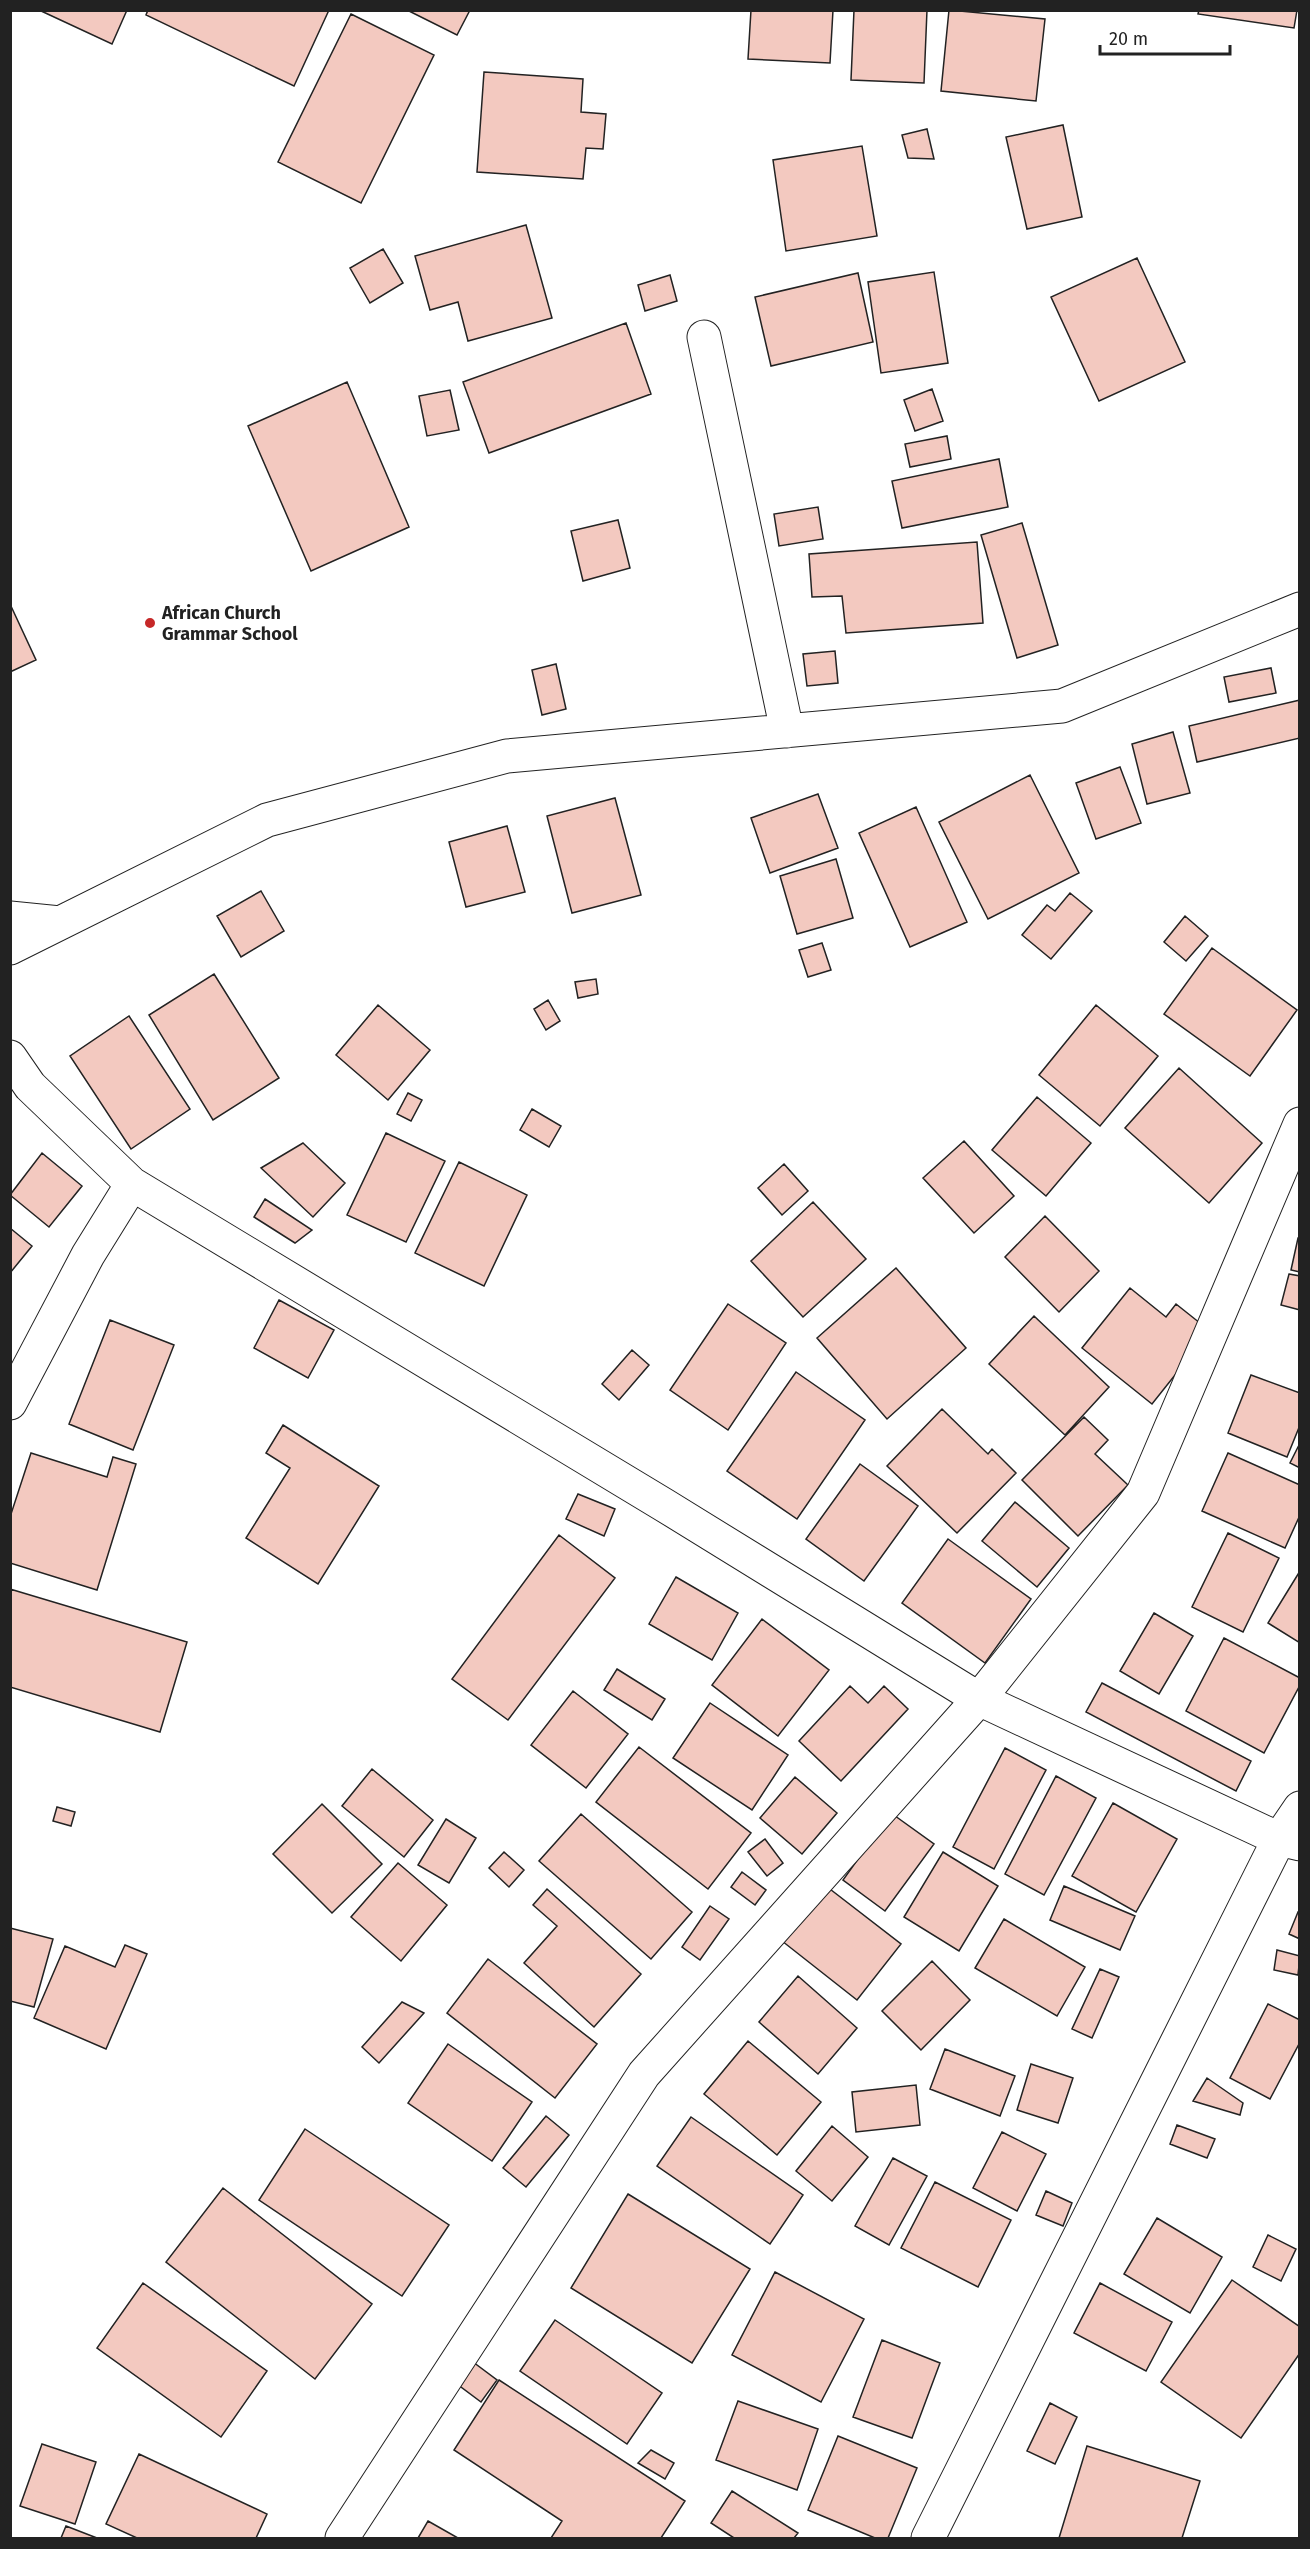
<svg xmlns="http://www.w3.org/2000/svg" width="1310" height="2549" viewBox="0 0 1310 2549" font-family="'Fira Sans',sans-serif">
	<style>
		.building { fill: #f3c9c0; stroke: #222; stroke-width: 1.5 }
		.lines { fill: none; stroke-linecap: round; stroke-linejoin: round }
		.minor-casing { stroke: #222; stroke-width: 35 }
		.minor { stroke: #fff; stroke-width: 33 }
		.poi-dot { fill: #c62828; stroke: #fff; stroke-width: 2 }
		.labels { text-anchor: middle; stroke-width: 4.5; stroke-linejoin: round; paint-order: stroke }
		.poi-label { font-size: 18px; font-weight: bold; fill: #222; stroke: #fff; text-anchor: start }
	</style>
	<rect width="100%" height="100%" fill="#fff"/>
	<path class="building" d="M39,10h88l-15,34z
		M148,10h181l-35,76 -148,-71z
		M407,10h63l-13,25z
		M751,10h82l-3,53 -82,-4z
		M854,10h73l-3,73 -73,-3z
		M949,10l96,9 -9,82 -95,-10z
		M1199,10h98l-3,18 -96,-14z
		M351,14l83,41 -73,148 -83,-41z
		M484,72l99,7 -2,33 25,2 -3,35 -17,-1 -3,31 -106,-7z
		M1063,125l19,92 -55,12 -21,-92z
		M927,129l7,30 -26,-1 -6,-23z
		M862,146l15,90 -91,15 -13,-91z
		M526,225l26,93 -84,23 -10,-39 -28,8 -15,-54z
		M383,249l20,34 -33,20 -20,-35z
		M1137,258l48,104 -86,39 -48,-104z
		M934,272l14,91 -67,10 -13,-91z
		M858,273l15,69 -102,24 -16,-69z
		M670,275l7,26 -32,10 -7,-26z
		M626,323l25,71 -162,59 -26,-71z
		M347,382l62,145 -98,44 -63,-145z
		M932,389l11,32 -28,10 -11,-31z
		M450,390l9,40 -32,6 -8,-40z
		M947,436l4,23 -41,8 -5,-23z
		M999,459l9,48 -106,21 -10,-47z
		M818,507l5,32 -44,7 -5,-32z
		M618,520l12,48 -47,13 -12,-50z
		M1022,523l36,122 -41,13 -36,-123z
		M977,542l6,81 -137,10 -4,-37 -30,1 -3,-43z
		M10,604l26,56 -26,12z
		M835,651l3,32 -31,3 -4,-32z
		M556,664l10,45 -24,6 -10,-45z
		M1271,668l5,25 -47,9 -5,-25z
		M1300,700v38l-103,24 -8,-36z
		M1173,732l17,61 -43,11 -15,-60z
		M1120,767l21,56 -45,16 -20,-56z
		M1030,775l49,98 -91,46 -49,-97z
		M818,794l20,54 -68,25 -19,-55z
		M615,798l26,97 -69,18 -25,-97z
		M916,807l51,115 -57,25 -51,-114z
		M507,826l18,66 -59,15 -17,-65z
		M836,859l17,59 -56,16 -17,-58z
		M261,891l23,40 -43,26 -24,-41z
		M1070,893l22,18 -41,48 -29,-24 25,-30 8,6z
		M1185,916l23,20 -22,25 -22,-19z
		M822,943l9,27 -23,7 -9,-27z
		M1212,948l85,62 -47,66 -86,-62z
		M214,974l65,104 -66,42 -64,-105z
		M596,979l2,15 -20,4 -3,-16z
		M548,1000l12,21 -14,9 -12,-21z
		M378,1005l52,45 -42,50 -52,-45z
		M1096,1005l62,51 -58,70 -61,-51z
		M129,1016l61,93 -59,40 -61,-93z
		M1179,1068l83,75 -53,60 -84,-75z
		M408,1093l14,7 -11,21 -14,-7z
		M1037,1097l54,46 -45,53 -54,-46z
		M532,1109l29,17 -12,21 -29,-17z
		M386,1133l59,28 -39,81 -59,-27z
		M964,1141l50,55 -40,37 -51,-55z
		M303,1143l42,40 -32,34 -52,-49z
		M42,1153l40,33 -33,41 -39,-32z
		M459,1162l68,33 -43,91 -69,-33z
		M784,1164l24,27 -26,24 -24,-27z
		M265,1199l47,31 -17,13 -41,-26z
		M813,1202l53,57 -63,58 -52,-56z
		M1045,1216l54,55 -40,41 -54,-55z
		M10,1228l22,18 -22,27z
		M1298,1238h2v34l-9,-2z
		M896,1268l70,80 -79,71 -70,-81z
		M1289,1274l11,2v34l-19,-5z
		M1130,1288l36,29 10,-13 34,27 -58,73 -70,-56z
		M279,1300l55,30 -26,48 -54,-30z
		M728,1304l58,39 -58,87 -58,-40z
		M1034,1316l75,71 -44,48 -76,-71z
		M110,1320l64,25 -41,105 -64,-26z
		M632,1350l17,15 -30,35 -17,-16z
		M796,1372l69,48 -68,99 -70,-48z
		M1251,1375l49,18v32l-13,32 -59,-24z
		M942,1409l46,45 4,-5 24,24 -59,60 -70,-67z
		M1084,1417l24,23 -13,14 33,31 -50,51 -56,-56z
		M283,1425l96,61 -61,98 -72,-46 44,-70 -24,-15z
		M1300,1443v25l-10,-5z
		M31,1453l76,24 6,-20 23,7 -39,126 -87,-27v-46z
		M1228,1453l72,32v30l-15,33 -83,-37z
		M860,1464l58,42 -54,75 -58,-42z
		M578,1494l37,15 -11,27 -38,-17z
		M1015,1502l54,46 -32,39 -55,-46z
		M1228,1533l51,25 -36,74 -51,-25z
		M559,1535l56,43 -107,142 -56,-41z
		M948,1539l83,60 -46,64 -83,-60z
		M1300,1571v72l-32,-20z
		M676,1577l62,36 -26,47 -63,-36z
		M10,1589l177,53 -27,90 -150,-45z
		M1154,1613l39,23 -34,58 -39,-23z
		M762,1619l67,51 -51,66 -66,-51z
		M1224,1638l76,40v7l-36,68 -78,-42z
		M617,1669l48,30 -13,21 -48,-30z
		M1102,1683l149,78 -15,30 -150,-79z
		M850,1686l18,17 16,-17 24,23 -67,72 -42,-40z
		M573,1691l55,43 -42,54 -55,-43z
		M710,1703l78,52 -36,55 -79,-52z
		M639,1747l112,86 -43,56 -112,-87z
		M1005,1748l41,22 -52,99 -41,-22z
		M372,1769l61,51 -29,37 -62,-51z
		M1056,1776l40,22 -52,97 -39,-21z
		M795,1777l42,36 -35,41 -42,-36z
		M1113,1803l64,36 -41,73 -64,-36z
		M322,1804l60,60 -50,49 -59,-59z
		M57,1807l18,5 -4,14 -18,-5z
		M891,1813l43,31 -49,67 -42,-31z
		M581,1814l111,98 -41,47 -112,-98z
		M446,1819l30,19 -27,45 -31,-18z
		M765,1839l18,24 -16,13 -19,-24z
		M504,1852l20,18 -15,17 -20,-19z
		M943,1852l55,34 -39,65 -55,-34z
		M398,1863l49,42 -46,56 -50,-44z
		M742,1872l24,18 -11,15 -24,-18z
		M826,1886l75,58 -44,56 -75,-59z
		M1064,1886l71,30 -15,34 -70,-30z
		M547,1889l94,85 -47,53 -70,-64 33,-37 -24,-21z
		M710,1906l19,13 -29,41 -18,-13z
		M1298,1912l2,1v26l-11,-5z
		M1004,1919l81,48 -28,49 -82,-48z
		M10,1928l43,11 -19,68 -24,-6z
		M125,1945l22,9 -41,95 -72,-31 31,-72 50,21z
		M1277,1950l23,6 -2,19 -24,-5z
		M488,1959l109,85 -42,54 -108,-85z
		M932,1961l38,39 -49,50 -39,-39z
		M1100,1969l19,8 -27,61 -20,-9z
		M798,1976l59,52 -39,46 -59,-52z
		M402,2002l22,11 -45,50 -17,-16z
		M1268,2004l32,16v22l-30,57 -40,-21z
		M748,2041l73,61 -44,53 -73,-61z
		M448,2044l84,58 -40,59 -84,-58z
		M945,2049l70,27 -15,40 -70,-27z
		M1031,2064l42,14 -15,45 -41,-13z
		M1207,2078l36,25 -3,12 -47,-14z
		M916,2085l4,40 -64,7 -4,-40z
		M546,2116l23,19 -43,52 -23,-19z
		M691,2117l112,78 -33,49 -113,-78z
		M1177,2125l38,14 -8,19 -37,-14z
		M832,2126l36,31 -36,44 -36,-30z
		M305,2129l144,96 -47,71 -143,-96z
		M1002,2132l44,22 -29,57 -44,-23z
		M893,2158l34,18 -38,69 -34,-19z
		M935,2182l76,38 -33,67 -77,-39z
		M223,2188l149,116 -57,75 -149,-117z
		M1046,2191l26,12 -9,23 -27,-11z
		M628,2194l122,75 -58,94 -121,-75z
		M1157,2218l65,39 -32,56 -66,-39z
		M1268,2235l28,14 -15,32 -28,-14z
		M775,2272l89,47 -43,83 -89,-47z
		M1232,2280l68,47v26l-59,85 -80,-56z
		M143,2283l124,88 -46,66 -124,-89z
		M1100,2283l72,39 -26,49 -72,-38z
		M555,2320l107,73 -35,51 -107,-73z
		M882,2340l58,23 -28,75 -59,-21z
		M469,2359l28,21 -16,22 -28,-21z
		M499,2380l186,121 -24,37h-110l11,-17 -108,-71z
		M738,2401l80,28 -21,61 -81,-30z
		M1050,2403l27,14 -22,47 -28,-13z
		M838,2436l79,32 -29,70h-13l-67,-28z
		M42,2444l54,18 -21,62 -55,-18z
		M1087,2446l113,35 -18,57h-123z
		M651,2450l23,13 -9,16 -27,-16z
		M139,2454l128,60 -11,24h-119l-31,-14z
		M732,2491l66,42 -4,5h-60l-23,-15z
		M428,2521l30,17h-40z
		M66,2526l31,12h-36z"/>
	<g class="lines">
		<defs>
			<path id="minor" d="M704,337l83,394
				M10,918l50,5
				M10,948l257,-128 240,-64 555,-50 238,-97
				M10,1057l20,29 102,98 532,321 315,194 300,140 21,5
				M10,1403l78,-148 44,-71
				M342,2538l302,-464 335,-375 164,-206 157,-369
				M928,2538l351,-699 21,-31"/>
		</defs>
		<use href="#minor" class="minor-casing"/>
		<use href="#minor" class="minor"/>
	</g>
	<circle class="poi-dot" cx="150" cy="623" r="6"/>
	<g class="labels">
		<g class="poi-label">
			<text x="162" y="619">African Church<tspan x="162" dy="21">Grammar School</tspan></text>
		</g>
	</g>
	<rect width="1310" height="2549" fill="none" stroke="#222222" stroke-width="24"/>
	<path d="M1100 45v9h130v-9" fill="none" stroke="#222222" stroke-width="3"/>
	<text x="1109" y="45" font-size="18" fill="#222222" stroke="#ffffff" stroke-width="4.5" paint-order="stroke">20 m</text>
</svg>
